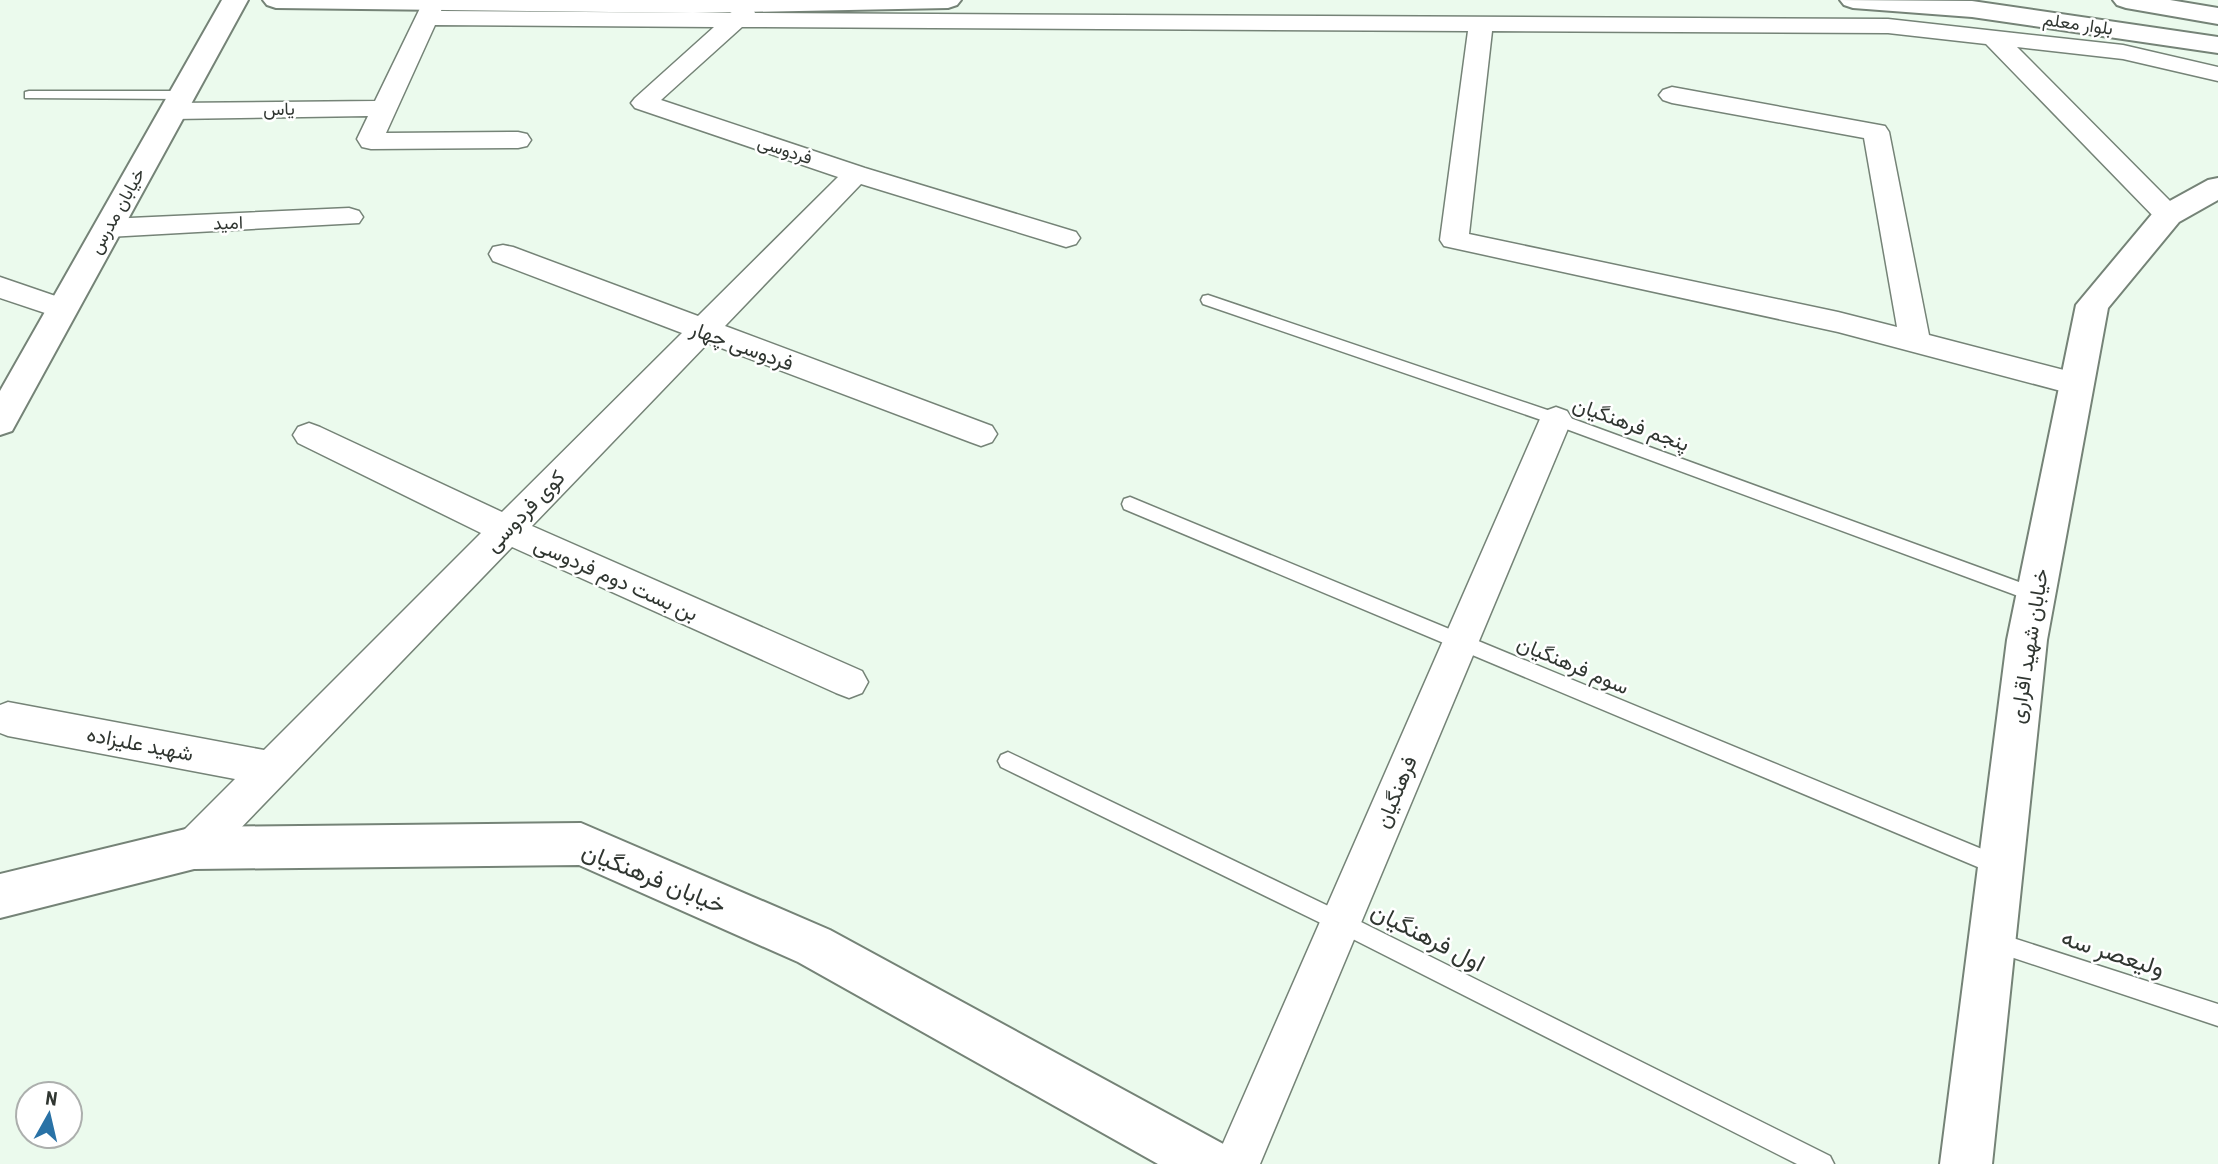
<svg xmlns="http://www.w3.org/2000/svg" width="2218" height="1164" viewBox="0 0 2218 1164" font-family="'Roboto Condensed',Vazirmatn,sans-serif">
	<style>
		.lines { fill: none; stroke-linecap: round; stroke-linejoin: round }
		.service-casing { stroke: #758377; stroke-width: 3 }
		.minor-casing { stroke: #758377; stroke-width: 3 }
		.tertiary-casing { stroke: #758377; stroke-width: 4 }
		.primary-casing { stroke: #758377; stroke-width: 4 }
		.service { fill: #fff; fill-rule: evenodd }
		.minor { fill: #fff; fill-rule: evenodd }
		.tertiary { fill: #fff; fill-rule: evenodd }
		.primary { fill: #fff; fill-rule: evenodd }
		.labels { text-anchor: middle; stroke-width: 5; stroke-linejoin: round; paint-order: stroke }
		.far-street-label { font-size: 18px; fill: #303631; stroke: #fff }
		.street-label { font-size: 21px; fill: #303631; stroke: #fff }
		.near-street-label { font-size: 24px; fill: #303631; stroke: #fff }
	</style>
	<rect width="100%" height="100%" fill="#ebfaed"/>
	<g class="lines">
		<defs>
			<path id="service" d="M29,91h153l6,4 -6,4 -157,-1v-6z
				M1208,295l354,120 479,175 3,5 -3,5 -6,2 -6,-2 -479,-177 -347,-119 -2,-4 2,-4z
				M1130,497l876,362 3,7 -3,7 -7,3 -7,-3 -868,-364 -2,-5 2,-5z
				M1008,752l339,163 483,241 4,8h-37l-464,-235 -332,-162 -3,-6 3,-6z
				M1991,931l227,73v22l-234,-78 -4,-7 4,-7z"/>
			<path id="minor" d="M424,0h20l-3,11 289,2 14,-8 8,2 3,6 1133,6 235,26 95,22v14l-95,-22 -106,-12 161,162 4,6 -4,6 -10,3 -10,-3 -172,-177 -98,-11 -396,-2 -23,203 369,78 59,15 -33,-189 -192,-35 -9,-3 -4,-5 4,-5 9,-3 213,39 4,6 40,203 158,41 4,8 -4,8 -11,3 -238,-63 -394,-86 -4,-6 28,-209 -726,-4 -81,73 204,68 211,64 4,6 -4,6 -10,3 -205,-63 -136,142 267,100 5,8 -5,8 -11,4 -11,-4 -262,-99 -176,183 330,145 6,11 -6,11 -13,5 -13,-5 -324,-146 -304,315 -14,5 -14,-5 -6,-14 6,-14 55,-55 -227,-43 -8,-3v-28l8,-3 256,48 217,-217 -183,-90 -5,-8 5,-8 11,-4 11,4 182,85 180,-179 -189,-72 -4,-7 4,-7 10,-2 10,2 185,69 140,-139 -203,-69 -4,-5 4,-5 79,-71 -279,-2 -49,108 132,-1 9,2 4,6 -4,6 -9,2 -147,1 -9,-2 -5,-8 11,-23 -195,3 -9,-3 -4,-5 4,-5 9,-3 202,-2z
				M349,208l10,3 4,6 -4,6 -251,14 -10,-3 -4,-6 4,-6 10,-3z
				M0,277l73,25 5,7 -5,7 -10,3 -63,-21z
				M1556,407l11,4 5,8 -312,745h-46l326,-745 5,-8z"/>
			<path id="tertiary" d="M222,0h26l-236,431 -12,4v-44z
				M2218,178v22l-39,22 -71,86 -61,332 -55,524h-52l67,-524 69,-335 81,-97 51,-28z
				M581,823l249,107 397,216 8,18h-77l-360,-202 -219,-97 -385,4 -194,49v-44l194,-47z"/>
			<path id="primary" d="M263,0h698l-4,5 -9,3 -255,5 -417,-5 -9,-3z
				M1840,0l132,1 246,36v16l-246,-36 -119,-9 -9,-3z
				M2113,0h57l48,8v16l-92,-16 -9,-3z"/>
		</defs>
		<use href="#service" class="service-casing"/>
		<use href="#minor" class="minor-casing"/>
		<use href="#tertiary" class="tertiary-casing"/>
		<use href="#primary" class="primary-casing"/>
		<use href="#service" class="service"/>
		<use href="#minor" class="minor"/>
		<use href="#tertiary" class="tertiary"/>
		<use href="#primary" class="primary"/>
	</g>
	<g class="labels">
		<g class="far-street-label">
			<text transform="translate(2078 24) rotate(8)" y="6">بلوار معلم</text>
			<text transform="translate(279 109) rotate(-1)" y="6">یاس</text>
			<text transform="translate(785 150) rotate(18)" y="6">فردوسی</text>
			<text transform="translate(117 211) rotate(-61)" y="6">خیابان مدرس</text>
			<text transform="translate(228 223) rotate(-2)" y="6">امید</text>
		</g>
		<g class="street-label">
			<text transform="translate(742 346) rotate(20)" y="7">فردوسی چهار</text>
			<text transform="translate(1631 424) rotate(20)" y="7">پنجم فرهنگیان</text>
			<text transform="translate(525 511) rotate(-46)" y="7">کوی فردوسی</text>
			<text transform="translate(616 579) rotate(24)" y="7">بن بست دوم فردوسی</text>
			<text transform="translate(2029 646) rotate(-81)" y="7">خیابان شهید اقراری</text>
			<text transform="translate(1573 665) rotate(23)" y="7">سوم فرهنگیان</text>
			<text transform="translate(140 744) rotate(11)" y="7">شهید علیزاده</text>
			<text transform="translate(1396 792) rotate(-67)" y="7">فرهنگیان</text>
		</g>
		<g class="near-street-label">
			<text transform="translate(654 878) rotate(22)" y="8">خیابان فرهنگیان</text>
			<text transform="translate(1428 937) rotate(27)" y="8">اول فرهنگیان</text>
			<text transform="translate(2113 953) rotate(18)" y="8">ولیعصر سه</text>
		</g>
	</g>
	<g transform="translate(49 1115) rotate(8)"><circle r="33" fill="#ffffff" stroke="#acafad" stroke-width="2"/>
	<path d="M0-5L12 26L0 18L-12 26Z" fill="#2972a6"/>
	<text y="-10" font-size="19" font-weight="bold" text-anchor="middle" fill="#303631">N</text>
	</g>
</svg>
